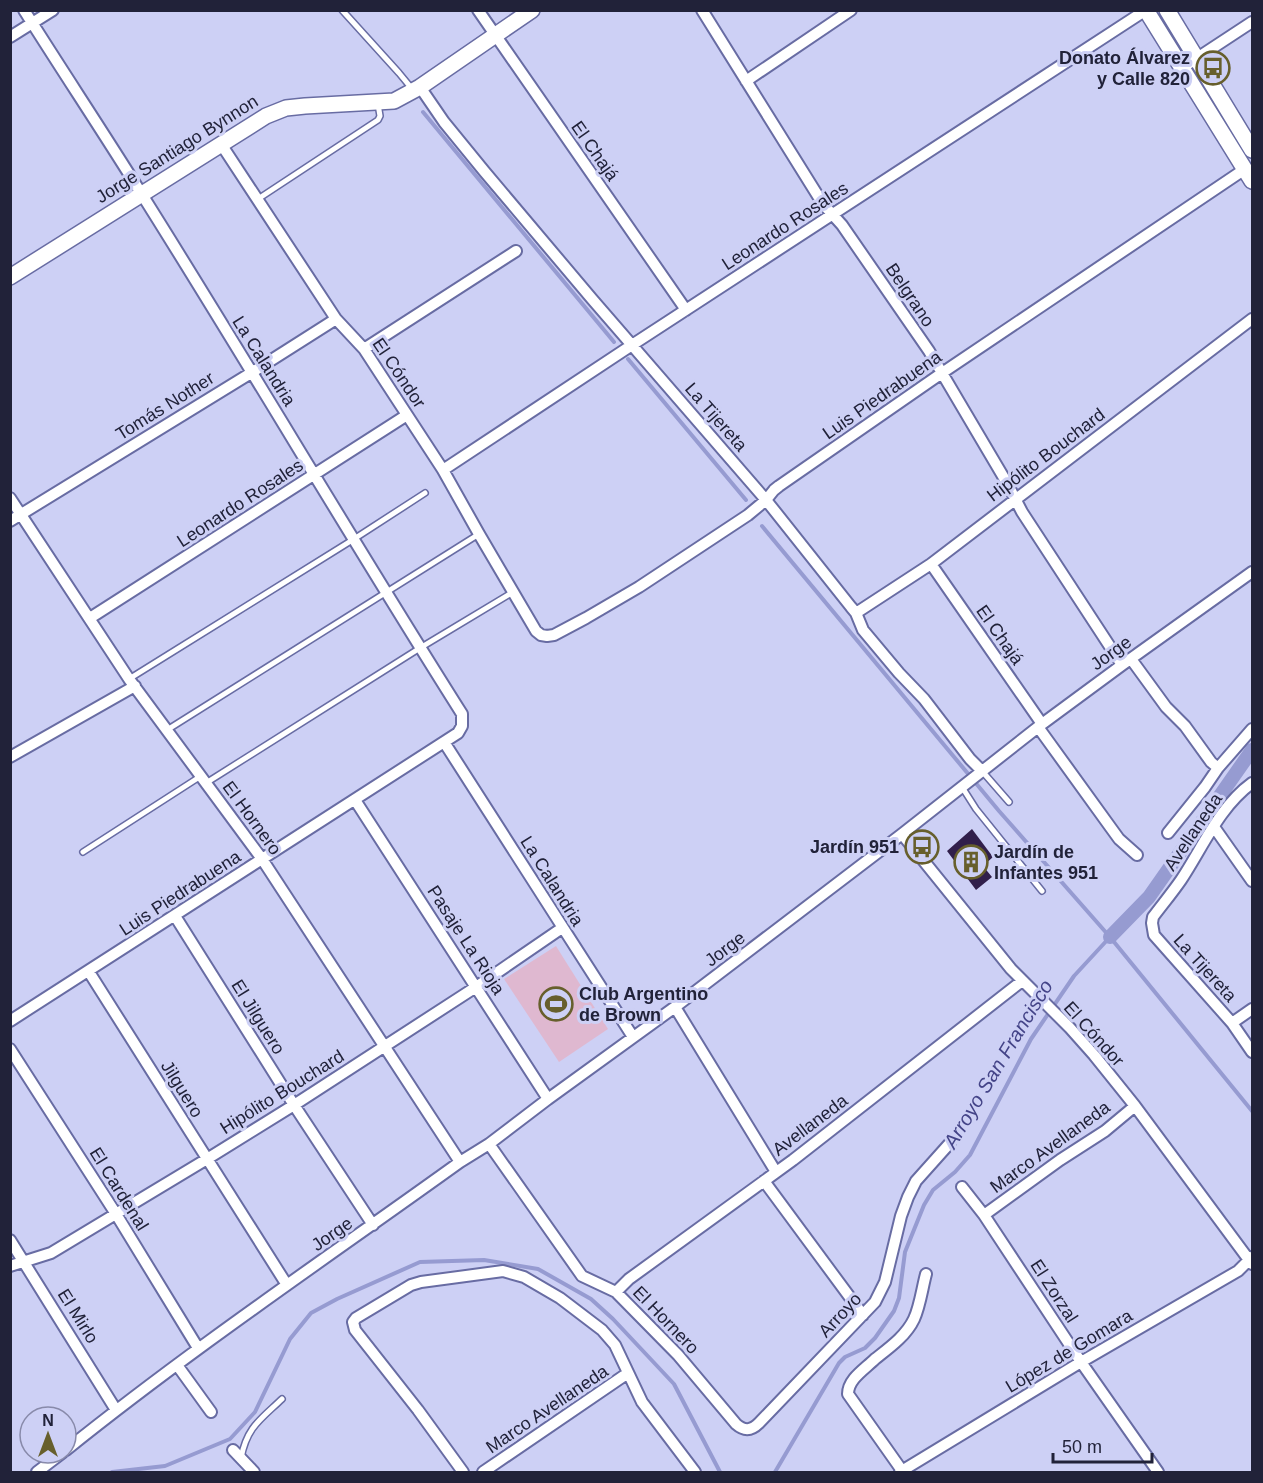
<svg xmlns="http://www.w3.org/2000/svg" width="1263" height="1483" viewBox="0 0 1263 1483" font-family="Arial,sans-serif">
	<style>
		.green { fill: #dfb8d0 }
		.lines { fill: none; stroke-linecap: round; stroke-linejoin: round }
		.stream { stroke: #969bd1; stroke-width: 4 }
		.canal { stroke: #969bd1; stroke-width: 14 }
		.building { fill: #311f4b }
		.lane-casing { stroke: #686ca3; stroke-width: 8 }
		.street-casing { stroke: #686ca3; stroke-width: 14 }
		.secondary-casing { stroke: #686ca3; stroke-width: 18 }
		.lane { stroke: #fff; stroke-width: 5 }
		.street { stroke: #fff; stroke-width: 10 }
		.secondary { stroke: #fff; stroke-width: 15 }
		.labels { text-anchor: middle; stroke-width: 6; stroke-linejoin: round; paint-order: stroke }
		.poi-label { font-size: 18px; font-weight: bold; fill: #212239; stroke: #cdd0f5; text-anchor: end }
		.street-label { font-size: 18px; fill: #212239; stroke: #cdd0f5 }
		.water-label { font-size: 20px; font-style: italic; fill: #448; stroke: #cdd0f5 }
	</style>
	<rect width="100%" height="100%" fill="#cdd0f5"/>
	<path class="green" d="M556,946l52,83 -49,33 -55,-83z"/>
	<g class="lines">
		<path class="stream" d="M423,112l191,230
			M628,359l118,141
			M762,526l237,285 111,126 142,174
			M112,1472l53,-6 65,-27 25,-27 35,-73 21,-26 26,-14 83,-37 64,-2 54,9 53,30 22,20 61,65 46,88
			M775,1472l64,-109 6,-6 20,-9 10,-10 19,-27 5,-13 6,-46 19,-47 9,-15 22,-18 15,-17 61,-116 43,-63 36,-39"/>
		<path class="canal" d="M1110,937l39,-40 103,-147"/>
	</g>
	<path class="building" d="M972,829l21,28 -10,9 9,11 -16,13 -29,-39z"/>
	<g class="lines">
		<defs>
			<path id="lane" d="M342,10l57,63 14,17
				M258,199l120,-79 2,-4 -2,-12
				M129,679l225,-140 71,-46
				M167,730l312,-196
				M982,771l27,31
				M206,783l214,-135 93,-56
				M962,787l14,22 66,82
				M83,852l118,-76
				M241,1458c6,-31 19,-38 41,-59"/>
			<path id="street" d="M478,10l208,300
				M702,10l121,194 19,21 87,126 78,132 15,29 100,153
				M10,37l43,-27
				M1182,68l70,-46
				M746,81l105,-71
				M420,87l24,35 40,49 108,128 174,201 85,107 5,6 7,17 36,43 25,26 46,60 12,12
				M221,144l115,175 28,30 79,121 36,64 57,97 5,4 6,1 7,-1 32,-17 53,-31 109,-72 18,-15 8,-10 5,-4 163,-113 303,-204
				M364,349l152,-98
				M443,470l189,-125 514,-335
				M10,498l119,181 133,180 198,303
				M10,521l241,-148 85,-54
				M931,564l111,160
				M856,613l75,-49 321,-245
				M90,618l317,-203
				M1131,659l35,48 19,19 26,36 7,6
				M1038,727l73,101 8,11 18,16
				M444,742l189,295
				M10,757l125,-71
				M1252,783c-33,24 -49,64 -71,97 -9,13 -19,25 -28,37l-1,6 2,12 78,88 20,29
				M355,800l193,299
				M1214,827l38,54
				M1168,833l37,-46 13,-19 34,-39
				M902,834l109,135 59,59 24,27 41,51 117,158
				M175,916l119,189 79,120
				M89,972l198,313
				M675,1007l101,165
				M10,1021l448,-288 4,-7v-12c-109,-172 -212,-348 -321,-521 -38,-61 -78,-121 -117,-183
				M1232,1023l20,-14
				M10,1049l106,165 82,134
				M489,1144l93,132 34,16 62,63 58,69c8,7 15,7 23,-1l116,-121 10,-20 16,-66 7,-19 8,-16 34,-38
				M764,1181l99,134
				M962,1187l22,28 97,147 77,110
				M984,1215l76,-55 45,-29 30,-25
				M10,1240l106,170
				M10,1266l41,-13 156,-94 87,-54 182,-118 86,-59
				M616,1292l13,-13 164,-119 229,-179
				M177,1365l34,47
				M66,1450c127,-102 262,-193 394,-288l29,-18 59,-45 127,-92 227,-173 140,-110 80,-59 130,-93
				M233,1450l21,22
				M37,1472l25,-19
				M463,1472l-45,-62 -63,-80 -2,-8 3,-4 55,-33 10,-3 82,-11 21,6 36,21 42,32 13,15 27,57 53,70
				M483,1472l145,-99
				M900,1472l181,-110 157,-91 14,-14
				M903,1472l-55,-78c0,-15 17,-25 27,-35 14,-11 31,-23 39,-40 6,-13 8,-30 12,-45"/>
			<path id="secondary" d="M1146,10l106,171
				M1167,10l85,140
				M10,277l256,-161 20,-8 19,-2 89,-5 26,-14 112,-77"/>
		</defs>
		<use href="#lane" class="lane-casing"/>
		<use href="#street" class="street-casing"/>
		<use href="#secondary" class="secondary-casing"/>
		<use href="#lane" class="lane"/>
		<use href="#street" class="street"/>
		<use href="#secondary" class="secondary"/>
	</g>
	<defs>
		<symbol id="bus-ring" viewBox="-11 -11 22 22"><circle r="9.5" fill="#cdd0f5" stroke="#675f2c" stroke-width="1.5"/><path d="M-5-6H5V4H4V6H2V4H-2V6H-4V4H-5ZM-3.5-4V0h7V-4ZM-3.5 1.2v1.5H-2V1.2ZM2 1.2v1.5H3.5V1.2Z" fill="#675f2c"/></symbol>
		<symbol id="building-ring" viewBox="-11 -11 22 22"><circle r="9.5" fill="#cdd0f5" stroke="#675f2c" stroke-width="1.5"/><path d="M-4-6H4V6H1V3H-1V6H-4ZM-2.5-4.3h1.7v1.8h-1.7ZM.8-4.3h1.7v1.8H.8ZM-2.5-1h1.7V.8h-1.7ZM.8-1h1.7V.8H.8Z" fill="#675f2c"/></symbol>
		<symbol id="stadium-ring" viewBox="-11 -11 22 22"><circle r="9.5" fill="#cdd0f5" stroke="#675f2c" stroke-width="1.5"/><path d="M0-5a6.5 5 0 1 0 0 10a6.5 5 0 1 0 0-10ZM-3.5-1.8h7v3.6h-7Z" fill="#675f2c"/></symbol>
	</defs>
	<g fill-rule="evenodd">
		<use href="#bus-ring" x="1194" y="49" width="38" height="38"/>
		<use href="#bus-ring" x="903" y="828" width="38" height="38"/>
		<use href="#building-ring" x="952" y="843" width="38" height="38"/>
		<use href="#stadium-ring" x="537" y="985" width="38" height="38"/>
	</g>
	<g class="labels">
		<g class="poi-label">
			<text x="1190" y="64">Donato Álvarez<tspan x="1190" dy="21">y Calle 820</tspan></text>
			<text x="899" y="853">Jardín 951</text>
			<text x="994" y="858" text-anchor="start">Jardín de<tspan x="994" dy="21">Infantes 951</tspan></text>
			<text x="579" y="1000" text-anchor="start">Club Argentino<tspan x="579" dy="21">de Brown</tspan></text>
		</g>
		<g class="street-label">
			<text transform="translate(177 149) rotate(-32)" y="6">Jorge Santiago Bynnon</text>
			<text transform="translate(595 151) rotate(55)" y="6">El Chajá</text>
			<text transform="translate(785 226) rotate(-33)" y="6">Leonardo Rosales</text>
			<text transform="translate(910 295) rotate(56)" y="6">Belgrano</text>
			<text transform="translate(264 361) rotate(58)" y="6">La Calandria</text>
			<text transform="translate(399 373) rotate(56)" y="6">El Cóndor</text>
			<text transform="translate(882 395) rotate(-35)" y="6">Luis Piedrabuena</text>
			<text transform="translate(165 406) rotate(-32)" y="6">Tomás Nother</text>
			<text transform="translate(716 417) rotate(49)" y="6">La Tijereta</text>
			<text transform="translate(1046 455) rotate(-37)" y="6">Hipólito Bouchard</text>
			<text transform="translate(240 503) rotate(-33)" y="6">Leonardo Rosales</text>
			<text transform="translate(1000 635) rotate(55)" y="6">El Chajá</text>
			<text transform="translate(1111 653) rotate(-36)" y="6">Jorge</text>
			<text transform="translate(252 818) rotate(54)" y="6">El Hornero</text>
			<text transform="translate(1193 832) rotate(-56)" y="6">Avellaneda</text>
			<text transform="translate(552 881) rotate(58)" y="6">La Calandria</text>
			<text transform="translate(180 893) rotate(-33)" y="6">Luis Piedrabuena</text>
			<text transform="translate(466 940) rotate(57)" y="6">Pasaje La Rioja</text>
			<text transform="translate(725 949) rotate(-37)" y="6">Jorge</text>
			<text transform="translate(1205 968) rotate(48)" y="6">La Tijereta</text>
			<text transform="translate(258 1017) rotate(58)" y="6">El Jilguero</text>
			<text transform="translate(1094 1034) rotate(48)" y="6">El Cóndor</text>
			<text transform="translate(182 1089) rotate(58)" y="6">Jilguero</text>
			<text transform="translate(282 1092) rotate(-32)" y="6">Hipólito Bouchard</text>
			<text transform="translate(810 1125) rotate(-37)" y="6">Avellaneda</text>
			<text transform="translate(1050 1147) rotate(-36)" y="6">Marco Avellaneda</text>
			<text transform="translate(119 1189) rotate(58)" y="6">El Cardenal</text>
			<text transform="translate(332 1234) rotate(-35)" y="6">Jorge</text>
			<text transform="translate(1054 1291) rotate(57)" y="6">El Zorzal</text>
			<text transform="translate(840 1315) rotate(-47)" y="6">Arroyo</text>
			<text transform="translate(78 1316) rotate(58)" y="6">El Mirlo</text>
			<text transform="translate(666 1320) rotate(46)" y="6">El Hornero</text>
			<text transform="translate(1069 1351) rotate(-31)" y="6">López de Gomara</text>
			<text transform="translate(547 1409) rotate(-34)" y="6">Marco Avellaneda</text>
		</g>
		<g class="water-label">
			<text transform="translate(998 1064) rotate(-59)" y="7">Arroyo San Francisco</text>
		</g>
	</g>
	<rect width="1263" height="1483" fill="none" stroke="#212239" stroke-width="24"/>
	<g transform="translate(48 1435)"><circle r="28" fill="#cdd0f5" stroke="#888aaa" stroke-width="1.5"/>
	<path d="M0-4.5L10 22L0 15L-10 22Z" fill="#675f2c"/>
	<text y="-9" font-size="16" font-weight="bold" text-anchor="middle" fill="#212239">N</text>
	</g>
	<path d="M1053 1453v9h99v-9" fill="none" stroke="#212239" stroke-width="3"/>
	<text x="1062" y="1453" font-size="18" fill="#212239" stroke="#cdd0f5" stroke-width="4.5" paint-order="stroke">50 m</text>
</svg>
